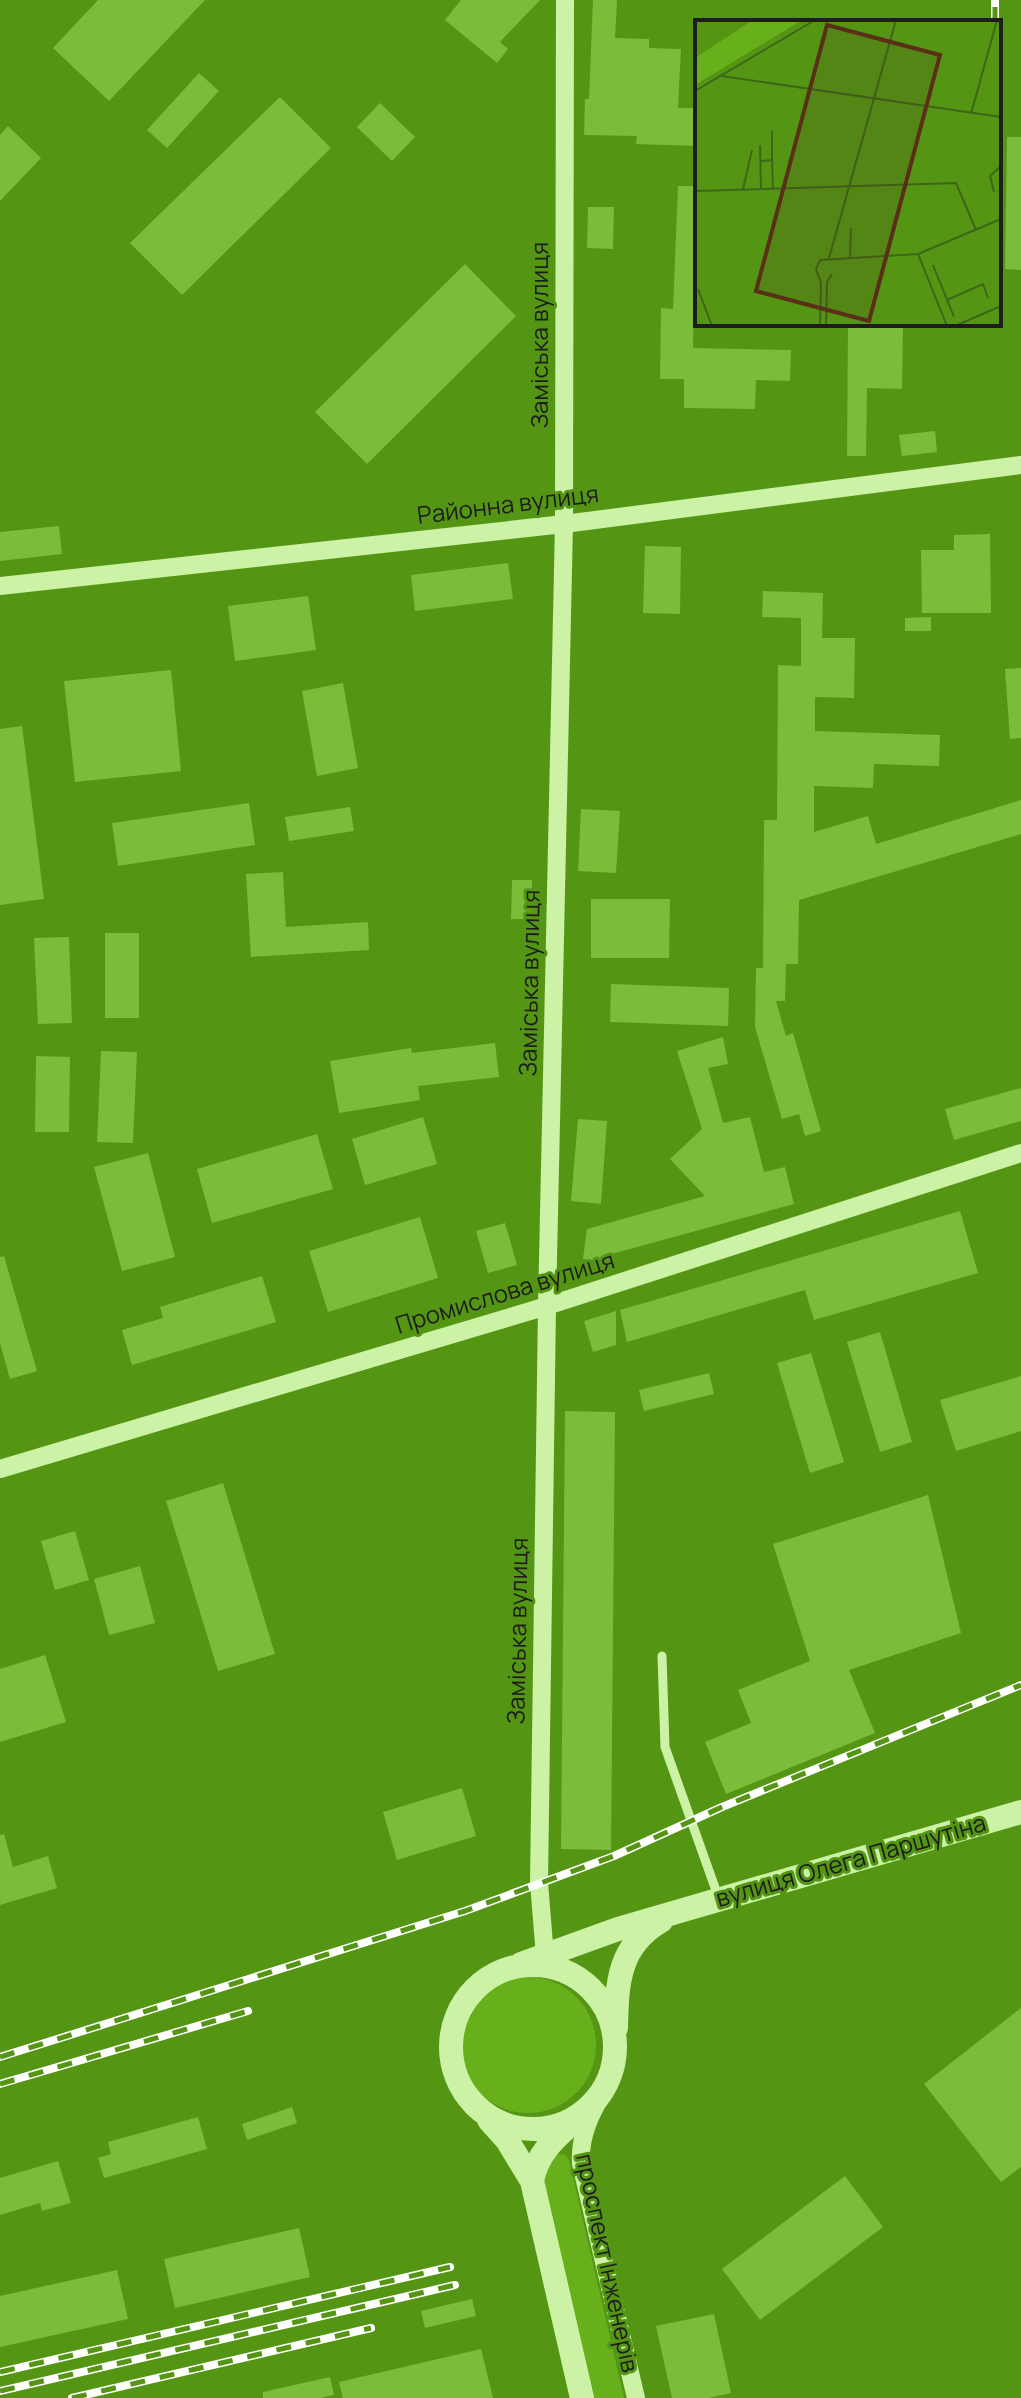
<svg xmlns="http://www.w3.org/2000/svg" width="1021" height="2398" viewBox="0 0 1021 2398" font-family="Manrope,sans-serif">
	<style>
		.green { fill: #67b01c }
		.building { fill: #7bbc38 }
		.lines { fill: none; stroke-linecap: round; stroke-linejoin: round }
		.service { stroke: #ccf2a5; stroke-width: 9 }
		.minor { stroke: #ccf2a5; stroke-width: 18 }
		.tertiary { stroke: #ccf2a5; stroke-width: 24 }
		.rail-casing { stroke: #fff; stroke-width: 8 }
		.rail { stroke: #549614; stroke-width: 5; stroke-dasharray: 15; stroke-linecap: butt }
		.labels { text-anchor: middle; stroke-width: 6; stroke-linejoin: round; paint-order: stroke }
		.street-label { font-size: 24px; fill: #1d1d1d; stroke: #549614 }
		.inset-road { fill: none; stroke: #3e6618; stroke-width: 2 }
		.view { fill: #5a2f18; fill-opacity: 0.15; stroke: #5a2f18; stroke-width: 4 }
		.inset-edge { fill: none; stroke: #1d1d1d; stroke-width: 4 }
	</style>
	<rect width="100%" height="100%" fill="#549614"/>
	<path class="green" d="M460 2045a68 68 0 1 1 136 0a68 68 0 1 1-136 0Z
		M558,2154l8,1 3,5 55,238h-33l-52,-216 13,-26z"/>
	<path class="building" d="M98,0h107l-96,101 -56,-53z
		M461,0h79l-40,42 8,7 -11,14 -52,-43z
		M593,0h24l-2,38 34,1v9l32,1 -3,59h19v38l-61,-2 1,-8 -53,-1 1,-36h4z
		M199,73l20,18 -52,57 -20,-18z
		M280,97l51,51 -149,147 -52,-52z
		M380,103l35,34 -23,24 -35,-34z
		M8,126l33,32 -41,43v-66z
		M1007,137h14v133l-16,-1z
		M678,186h19v111h-3l-1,51 98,2 -1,31 -34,-1 -1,29 -71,-1v-29h-24l1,-71 12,1z
		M588,207h26l-1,42 -26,-1z
		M465,264l51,52 -149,148 -52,-52z
		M848,324h55l-1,65 -35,-1 -1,68h-19z
		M935,431l2,21 -35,4 -3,-21z
		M59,526l3,28 -62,7v-29z
		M990,534l1,79h-69l-1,-63h33v-15z
		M645,546l36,1 -1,67 -37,-1z
		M508,563l5,36 -98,12 -4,-36z
		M763,591l60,2 -1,45h33l-1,60 -39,-1v34l125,4 -1,31 -65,-2 -1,24 -59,-2v46l54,-16 8,28 145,-44v34l-222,66 -1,64h-12l-1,37h-9l10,35 7,-3 28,98 -16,5 -6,-22 -17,5 -27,-92 1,-59h7l1,-148h13l1,-155 23,1v-48l-39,-1z
		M308,596l8,54 -81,11 -7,-55z
		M931,617v14h-26v-13z
		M1021,668v70l-11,1 -5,-70z
		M171,670l10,101 -106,11 -11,-101z
		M343,683l15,85 -41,8 -15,-85z
		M22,726l22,173 -44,6v-176z
		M249,803l6,42 -137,21 -6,-43z
		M350,807l4,24 -65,10 -4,-24z
		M581,809l39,2 -4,62 -38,-2z
		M283,872l3,55 82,-5 1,28 -118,7 -5,-83z
		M512,880h20v39h-21z
		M591,899h79l-1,59h-78z
		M105,933h34v85h-34z
		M69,937l3,86 -34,1 -4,-86z
		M611,984l118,4 -1,38 -118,-4z
		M723,1037l5,27 -20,4 15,55 27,-6 14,55 21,-5 9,37 -186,51 -1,7 -24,-3 4,-30 118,-33 -35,-37 32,-30 -25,-78z
		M495,1043l4,34 -81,9 2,14 -81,13 -9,-52 81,-13 1,5z
		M101,1051l36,1 -4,91 -36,-1z
		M36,1056l34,1 -1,75h-34z
		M1021,1088v33l-67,19 -9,-31z
		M423,1117l14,47 -72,21 -13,-46z
		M578,1119l29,2 -6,83 -30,-3z
		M317,1134l16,55 -121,34 -15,-54z
		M148,1153l27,104 -53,14 -28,-104z
		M960,1211l18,62 -164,47 -9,-30 -178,52 -7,-32z
		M420,1217l18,61 -110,34 -19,-61z
		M505,1223l12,42 -29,8 -12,-42z
		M4,1256l33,115 -27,8 -10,-36v-86z
		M262,1276l14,46 -144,43 -10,-35 41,-12 -3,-11z
		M616,1311v34l-23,7 -9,-31z
		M880,1332l32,110 -32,10 -33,-110z
		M811,1353l33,109 -34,11 -33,-110z
		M709,1373l5,21 -70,17 -5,-21z
		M1021,1376v55l-65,20 -16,-51z
		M565,1411l50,1 -4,438 -50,-1z
		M223,1483l52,171 -57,17 -52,-170z
		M928,1495l33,138 -112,37 26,63 -149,61 -21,-52 46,-19 -13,-33 72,-29 -37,-117z
		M75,1531l14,49 -34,10 -14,-49z
		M140,1566l15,57 -46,12 -15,-56z
		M45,1655l21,67 -66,20v-73z
		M462,1788l14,48 -79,24 -14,-48z
		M4,1834l9,33 35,-11 9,32 -57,17v-70z
		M1021,2008v159l-20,15 -77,-98z
		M292,2107l5,16 -50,17 -5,-16z
		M198,2117l9,32 -103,29 -6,-20 13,-4 -3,-12z
		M58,2161l13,42 -29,8 -2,-8 -40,12v-37z
		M845,2176l38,51 -123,93 -38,-51z
		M299,2228l11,49 -135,31 -11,-49z
		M117,2270l11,49 -128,28v-51z
		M472,2299l4,17 -51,12 -4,-17z
		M714,2314l17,79 -23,5h-36l-16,-72z
		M481,2349l12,49h-150l-4,-16z
		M330,2377l4,18 -14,3h-57v-6z"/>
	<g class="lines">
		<path class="service" d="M662,1656l3,91 54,152"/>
		<path class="minor" d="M0,586l564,-62 457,-59
			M0,1469l547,-163 474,-153
			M550,1965l-5,-9 -6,-73 8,-577 17,-782 1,-524
			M607,2085c-14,25 -28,48 -26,79l55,234"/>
		<path class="tertiary" d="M521,1964l97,-35 403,-117
			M451 2047a82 82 0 1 1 164 0a82 82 0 1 1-164 0Z
			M616,2028c1,-45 2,-82 45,-107
			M489,2120l18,20 25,41 50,217
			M532,2181c5,-27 21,-41 41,-59"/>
		<defs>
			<path id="rail" d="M995,22v-22
				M0,2057l465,-146 149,-55 108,-49 299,-122
				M0,2084l248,-73
				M0,2372l450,-105
				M0,2391l455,-106
				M72,2398l299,-70"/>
		</defs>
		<use href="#rail" class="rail-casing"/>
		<use href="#rail" class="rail"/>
	</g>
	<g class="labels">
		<g class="street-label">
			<text transform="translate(540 335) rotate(-90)" y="8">Заміська вулиця</text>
			<text transform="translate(508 505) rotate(-7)" y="8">Районна вулиця</text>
			<text transform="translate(530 983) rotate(-89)" y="8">Заміська вулиця</text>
			<text transform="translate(505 1293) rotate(-17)" y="8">Промислова вулиця</text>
			<text transform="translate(518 1631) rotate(-89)" y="8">Заміська вулиця</text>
			<text transform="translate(851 1861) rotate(-16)" y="8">вулиця Олега Паршутіна</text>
			<text transform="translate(607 2263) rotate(78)" y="8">проспект Інженерів</text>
		</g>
	</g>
	<g transform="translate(695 20)">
		<rect width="306" height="306" fill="#549614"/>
		<path d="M58,0h49l-107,65v-27z" fill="#67b01c"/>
		<path class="inset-road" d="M27,56l279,41M0,71l120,-71M276,94l26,-94M65,125l1,43M77,140l1,28M66,141l11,-1v-29M48,169l9,-39M0,171l261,-8 20,47M299,172l-4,-16 11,-10M223,234l29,72M155,237l1,-29M134,238l67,-238M238,245l21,52M3,269l14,37M252,280l36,-16 5,14M125,306l1,-43 -5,-14 4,-9 98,-6 83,-35M131,306l1,-44 5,-8M260,306l46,-20"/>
		<path class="view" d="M132,5l113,30 -71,266 -113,-30z"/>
		<rect width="306" height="306" class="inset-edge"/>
	</g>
</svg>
